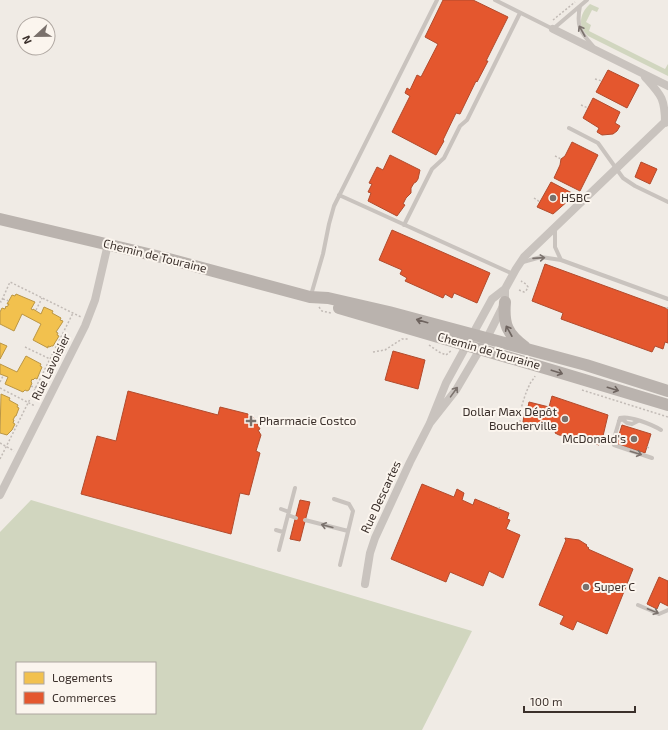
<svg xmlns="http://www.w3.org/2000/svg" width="668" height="730" viewBox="0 0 668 730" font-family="'Exo 2',sans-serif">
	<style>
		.green { fill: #d1d6bf; fill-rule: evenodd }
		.homes { fill: #f2c14e; stroke: #bb9644 }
		.shops { fill: #e4572e; stroke: #b14b2d }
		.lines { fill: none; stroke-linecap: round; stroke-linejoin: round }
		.path { stroke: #c2bbb6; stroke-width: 1.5; stroke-dasharray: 2 2; stroke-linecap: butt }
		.lane { stroke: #c9c3be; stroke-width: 4 }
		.street { stroke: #c9c3be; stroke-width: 8 }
		.secondary { stroke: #bab3ae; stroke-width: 12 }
		.oneway { stroke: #7b726d }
		.oneway2 { stroke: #6e645f }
		.poi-dot { fill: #7a716c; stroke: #fbf5ee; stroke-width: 1.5 }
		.labels { text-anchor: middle; stroke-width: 4; stroke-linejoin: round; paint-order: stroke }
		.poi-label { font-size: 12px; fill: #3b302b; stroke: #fbf5ee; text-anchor: start }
		.street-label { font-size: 12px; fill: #3b302b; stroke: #fbf5ee }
	</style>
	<rect width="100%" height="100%" fill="#f0ebe5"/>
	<path class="green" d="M590,4l9,4 -2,4 -5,-2 -6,12 5,3 -2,6 76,38 3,-5v12l-80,-40c-11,-10 -8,-23 2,-32z
		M31,500l441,131 -50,99h-422v-198zM17,663h138v50h-138z"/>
	<path class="homes" d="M16,294l19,8 -4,7 2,1v-1l8,5 3,-7 9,4 -1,2 9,5 -1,2 3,1 -1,2 -6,9 2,1 -1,2 2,1 -6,10h-2l-1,1 -2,-1v2l-15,-8 8,-16 -19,-10 -8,17 -14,-7v-12l2,-4 3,1 1,-3 1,1 2,-3h-2l4,-7 1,-2 3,1z
		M0,343l7,3 -7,13z
		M26,356l15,8 -1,2 2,1 -5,12 -2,-1 -2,2 -1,-1 -1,3 1,1 -3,7 -2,1 -2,-1 -2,2 -18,-8 3,-7 -8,-3v-10l17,8z
		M1,394l9,4 -1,2 9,5 -1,2 2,1 -3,8h-1l-2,4h1l-1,3 2,1 -3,6 -5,5 -7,-2z"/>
	<path class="shops" d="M443,0h30l35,17 -22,44h2l-11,21 -1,-1 -16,33 -4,-1 -13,27 1,1 -8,14 -44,-23 18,-36 -5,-3 2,-5 3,2 7,-15 4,2 17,-33 -13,-7z
		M608,70l31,15 -12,23 -31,-16z
		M593,98l27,14 -5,11 5,3 -3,5 -4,3 -11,1 -5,-3 2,-4 -16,-10z
		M572,142l26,13 -18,36 -26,-13 6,-13 1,-6 4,-3z
		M390,155l30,15 -2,9 -2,3 -2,1 -3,5v5l-5,5 -3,6 2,1 -8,11 -29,-15 3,-8 -3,-1 4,-8 -3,-1 8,-16 6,3z
		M641,162l16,7 -7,15 -15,-7z
		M551,182l21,11 -3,7 -16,14 -16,-7z
		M392,230l98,43 -13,30 -23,-10 -2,5 -7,-4 -2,4 -38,-17 2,-3 -7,-4 2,-4 -23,-10z
		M545,264l123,45v34l-3,-1 -2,7 -8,-3 -3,6 -91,-33 2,-6 -31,-12z
		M393,351l32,9 -7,29 -33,-9z
		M128,391l90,24 2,-8 28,7 3,5 2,-2 7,12 -2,1 3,5 -5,16 4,2 -11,42 -9,-2 -9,41 -150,-40 16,-58 19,5z
		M552,396l56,19 -5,21 -4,9 -33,-10v1l-7,-1 -4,-2 1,-2 -33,-9 2,-13 2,-3 1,1 1,-5 20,5z
		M622,425l29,9 -6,19 -29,-9z
		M422,484l32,13 3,-8 7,4 -2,7 11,5 2,-6 34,14 -2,6 3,1 -4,9 14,6 -17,43 -14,-7 -6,15 -33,-14 -4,10 -55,-23z
		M300,500l10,2 -10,39 -10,-2z
		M565,538l14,2 8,5 -1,1 3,2 -1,1 45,20 -26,65 -30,-13 -4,9 -13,-6 4,-8 -25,-11 27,-65 -1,-1z
		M659,577l9,4v25l-8,-4 -3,7 -10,-5z"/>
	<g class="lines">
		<path class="path" d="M553,20l22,-18
			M595,79l7,2
			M581,105l7,3
			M555,156l6,3
			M534,198l6,4
			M519,290l5,2 2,-1 2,-4 -2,-3 -5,-3
			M3,299l6,2
			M0,301l1,1 9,-20 71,35
			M319,307l3,4 9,2
			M667,309l1,-3
			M36,310l6,-12
			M429,345l10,7 7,3 6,-5
			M25,347l25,12h9
			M373,352l12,-2 17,-11h6
			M0,382l3,-6
			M31,386l5,2
			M0,388l35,18
			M582,390l86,27
			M520,422c-2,-8 6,-31 10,-38 1,-3 4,-5 5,-8
			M256,423l4,-2
			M0,443l14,8
			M647,447l2,1
			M0,459l73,-146
			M499,509l1,-3"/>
		<path class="lane" d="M495,0l58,29 34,-29
			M580,6c-4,20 0,26 13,40
			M569,128l29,15 25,35 12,8 33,16
			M339,195l174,79
			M404,225l28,-56 12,-11 16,-32 7,-6 53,-107
			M555,228v19l6,13
			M523,262l18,-5 20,3 107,39
			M311,295l12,-41 6,-30 5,-18 103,-206
			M619,421l3,-2 5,4 5,1 6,-3
			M652,458l-38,-13 -1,-3 7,-24c9,-3 33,7 41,12
			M334,499l15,5 4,7 -13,54
			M281,509l8,3
			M288,515l8,3
			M305,520l43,11
			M276,530l7,2
			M279,550l16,-62
			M638,605l21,9 9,-4"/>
		<path class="street" d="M553,29l115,57
			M645,77c16,18 20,21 20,46
			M430,423l26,-33 33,-56 16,-32v-13l11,-20 8,-12 144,-138
			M0,495l85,-169 10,-26 13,-56
			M365,584l5,-31 5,-15 35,-76 20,-39 16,-40 46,-84 13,-10"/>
		<path class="secondary" d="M0,219l165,39 145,39 18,1 61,14 197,53 82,26
			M505,302c-2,22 2,32 20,45
			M339,308l209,61 120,36"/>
	</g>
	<defs><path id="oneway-shaft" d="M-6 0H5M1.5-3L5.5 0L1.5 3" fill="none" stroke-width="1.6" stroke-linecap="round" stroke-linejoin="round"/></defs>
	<g class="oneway">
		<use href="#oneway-shaft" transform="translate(582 31) rotate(-119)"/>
		<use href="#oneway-shaft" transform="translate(539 258) rotate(-4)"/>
		<use href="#oneway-shaft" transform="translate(454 392) rotate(-54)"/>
		<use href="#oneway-shaft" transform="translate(636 453) rotate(17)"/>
		<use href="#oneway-shaft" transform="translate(327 526) rotate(-165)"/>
		<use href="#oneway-shaft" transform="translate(653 611) rotate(22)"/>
	</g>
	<g class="oneway2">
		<use href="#oneway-shaft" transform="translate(422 321) rotate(-164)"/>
		<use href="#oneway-shaft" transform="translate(509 331) rotate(-119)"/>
		<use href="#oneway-shaft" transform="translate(557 372) rotate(18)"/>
		<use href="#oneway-shaft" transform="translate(613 389) rotate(17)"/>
	</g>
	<g class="poi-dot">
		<circle cx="553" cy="198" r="4"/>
		<circle cx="565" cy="419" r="4"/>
		<path d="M249 415h4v4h4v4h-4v4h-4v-4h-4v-4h4z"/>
		<circle cx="634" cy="439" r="4"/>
		<circle cx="586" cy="587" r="4"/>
	</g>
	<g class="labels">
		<g class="poi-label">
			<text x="561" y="202">HSBC</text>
			<text x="557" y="416" text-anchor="end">Dollar Max Dépôt<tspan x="557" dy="14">Boucherville</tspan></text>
			<text x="259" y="425">Pharmacie Costco</text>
			<text x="626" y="443" text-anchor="end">McDonald's</text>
			<text x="594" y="591">Super C</text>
		</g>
		<g class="street-label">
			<text transform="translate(155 256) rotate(14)" y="4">Chemin de Touraine</text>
			<text transform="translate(489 351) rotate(16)" y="4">Chemin de Touraine</text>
			<text transform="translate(51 367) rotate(-64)" y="4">Rue Lavoisier</text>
			<text transform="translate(381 497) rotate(-65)" y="4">Rue Descartes</text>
		</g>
	</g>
	<rect x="16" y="662" width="140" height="52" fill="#fbf5ee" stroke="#aea6a0"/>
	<rect x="24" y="672" width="20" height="12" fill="#f2c14e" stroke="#aea6a0"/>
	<text x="52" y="682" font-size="12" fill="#3b302b">Logements</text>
	<rect x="24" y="692" width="20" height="12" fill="#e4572e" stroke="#aea6a0"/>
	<text x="52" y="702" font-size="12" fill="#3b302b">Commerces</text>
	<g transform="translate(36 36) rotate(248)"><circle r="19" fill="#fbf5ee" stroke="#aea6a0"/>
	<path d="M0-3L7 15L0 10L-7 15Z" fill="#7a716c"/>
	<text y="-6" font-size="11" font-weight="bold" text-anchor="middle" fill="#3b302b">N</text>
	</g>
	<path d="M524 706v6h111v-6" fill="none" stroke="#3b302b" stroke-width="2"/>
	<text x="530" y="706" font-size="12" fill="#3b302b" stroke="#fbf5ee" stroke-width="3" paint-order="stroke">100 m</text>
</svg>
